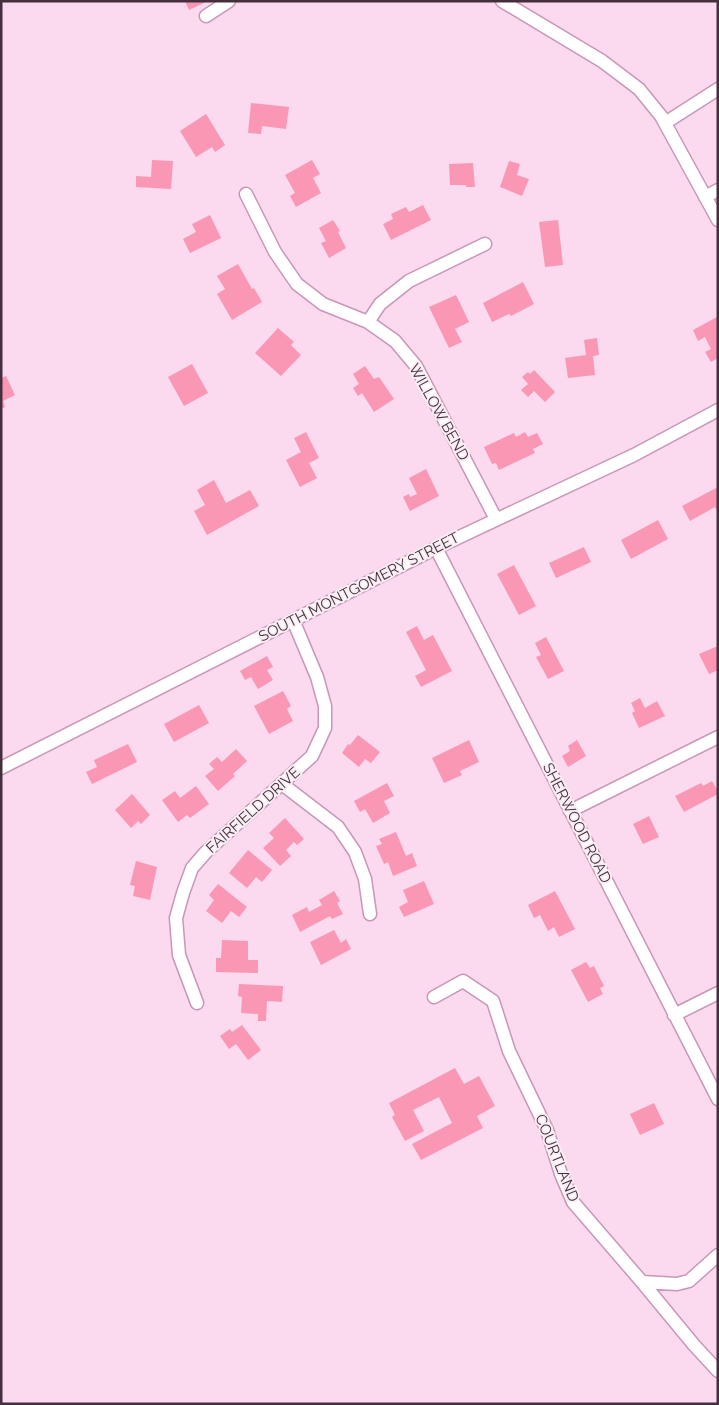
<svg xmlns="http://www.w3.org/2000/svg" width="719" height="1405" viewBox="0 0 719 1405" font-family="Raleway,sans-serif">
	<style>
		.building { fill: #fa97b5 }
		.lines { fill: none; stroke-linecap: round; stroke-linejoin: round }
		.minor-casing { stroke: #ca96b7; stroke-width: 15 }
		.minor { stroke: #fff; stroke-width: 12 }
		.labels { text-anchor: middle; stroke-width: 4; stroke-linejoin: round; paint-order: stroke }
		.street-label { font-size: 15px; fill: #452f3d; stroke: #faeef5 }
	</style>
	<rect width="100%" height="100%" fill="#fbd9ee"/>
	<path class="building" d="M185,1h23l-19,9z
		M251,103l38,4 -3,22 -24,-3 -1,8 -13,-1z
		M206,114l19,31 -10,7 -3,-5 -16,10 -16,-26z
		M152,160l21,1 -2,28 -35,-2v-11l15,1z
		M312,160l8,14 -7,4 8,15 -25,14 -6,-11 5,-3 -10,-18z
		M509,161l11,3 -3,11 12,4 -7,17 -22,-9z
		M473,163l2,24h-9v-2h-16l-1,-21z
		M423,205l8,15 -40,20 -8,-16 10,-5 -2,-5 15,-7 3,5z
		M210,215l11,23 -31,15 -7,-14 13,-7 -4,-8z
		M333,220l7,11 -2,1 8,16 -17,10 -8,-15 5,-2 -7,-13z
		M558,220l5,45 -18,2 -6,-45z
		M238,264l14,25 2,-1 8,14 -30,18 -15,-26 8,-5 -8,-13z
		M523,282l11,22 -23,12 -2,-2 -17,8 -9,-19z
		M456,295l13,27 -14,7 7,13 -13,6 -20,-41z
		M717,317l1,41 -7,4 -6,-10 6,-3 -6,-12 -7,4 -5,-11z
		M278,328l16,14 -3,3 10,10 -20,21 -26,-23z
		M597,338l2,17 -6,1 2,19 -27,3 -3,-20 21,-3 -2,-15z
		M192,364l16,29 -24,13 -16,-29z
		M365,366l9,13 5,-2 15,22 -20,13 -12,-19 -4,3 -5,-8 6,-4 -6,-10z
		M534,370l21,22 -10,10 -11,-11 -6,6 -7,-7 7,-6 -6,-7 6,-5 2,2z
		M6,376l9,19 -12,6 2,6 -4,2v-31z
		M306,432l13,26 -10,5 8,15 -17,9 -14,-27 15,-8 -7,-14z
		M525,432l3,5 9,-4 6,11 -10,5 2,4 -36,17 -3,-7 -4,1 -8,-17 30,-14 2,4z
		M426,469l13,27 -29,15 -7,-14 6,-3 1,3 7,-3 -8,-16z
		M214,480l12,23 24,-13 9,16 -52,29 -13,-24 11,-6 -8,-15z
		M718,487v26l-3,-6 -25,14 -8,-15z
		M658,520l10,19 -37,20 -10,-19z
		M584,547l7,15 -35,16 -7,-15z
		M514,565l22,41 -17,9 -22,-41z
		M417,626l7,14 9,-5 19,36 -31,16 -6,-11 11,-6 -20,-38z
		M546,637l18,34 -16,8 -12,-22 5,-2 -6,-12z
		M718,646v24l-9,4 -10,-20z
		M267,656l6,11 -6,3 6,10 -15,9 -7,-12 -6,3 -5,-9z
		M283,691l8,15 -4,3 6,12 -24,13 -15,-28z
		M640,698l5,10 12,-7 8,15 -26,12 -7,-15 3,-2 -4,-8z
		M199,705l10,18 -35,19 -10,-18z
		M358,735l22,17 -9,11 -6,-4 -6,8 -17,-14 6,-9 2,1z
		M469,740l10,22 -19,9 2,4 -18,8 -12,-25z
		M577,740l9,16 -18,11 -6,-11 8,-5 -2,-5z
		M128,744l9,18 -45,22 -6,-12 11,-5 -3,-7z
		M236,749l11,12 -14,13 2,2 -17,15 -13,-15 9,-7 -5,-5 8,-7 5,5z
		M712,781l6,10v3l-34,18 -9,-16 26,-13 2,3z
		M387,783l7,13 -10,5 6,12 -17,10 -8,-14 -5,3 -6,-11z
		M196,786l13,18 -19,14 -3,-3 -9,7 -16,-22 13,-9 5,7z
		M132,794l18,21 -9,9 -3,-3 -7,7 -16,-18z
		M649,816l10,21 -16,7 -10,-20z
		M285,818l19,21 -7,6 -3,-3 -8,8 5,6 -11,10 -17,-18 11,-10 -5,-5z
		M396,832l10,24 6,-3 5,13 -24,10 -5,-14 -4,2 -8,-18 6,-2 -3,-5z
		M248,850l24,20 -10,12 -6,-5 -9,11 -18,-15z
		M136,861l21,6 -7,33 -17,-4 2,-10 -5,-1z
		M424,881l10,23 -30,13 -5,-10 9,-5 -5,-12z
		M218,884l29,23 -8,10 -8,-6 -9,12 -16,-12 8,-11 -5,-5z
		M334,891l6,10 -3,2 6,11 -11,5 -2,-3 -30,16 -8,-17 15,-8 2,5 13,-7 -3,-5z
		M555,891l20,38 -16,8 -5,-10 -6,4 -8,-16 -6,3 -6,-13z
		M334,930l7,13 5,-4 5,10 -30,16 -11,-23z
		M222,940l26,1v19h10v13l-42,-1v-14h5z
		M586,962l4,6 4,-2 10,20 -4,2 3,6 -15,8 -17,-32z
		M239,984l44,2 -1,16 -15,-1 -1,20h-8v-7l-17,-1 1,-16 -4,-1z
		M242,1025l19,25 -13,10 -12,-16 -7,5 -9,-13 10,-7 2,3z
		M455,1068l9,16 15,-8 16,30 -18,10 6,12 -62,32 -9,-16 40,-21 -13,-26 -26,13 11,21 -19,10 -13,-24 3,-2 -6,-12z
		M654,1103l10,21 -24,11 -10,-21z"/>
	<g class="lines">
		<defs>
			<path id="minor" d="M502,1l100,60 37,28 22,27 57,104
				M206,16l23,-15
				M665,123l53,-34
				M246,194l29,58 22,32 26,20 45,18 27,19 21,25 80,153
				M705,197l13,-7
				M368,322l12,-18 29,-23 76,-37
				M436,548l282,551
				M1,768l435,-220 198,-93 84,-45
				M282,784l56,43 17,25 10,27 5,35
				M570,811l148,-74
				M434,997l29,-16 30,20 16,50 38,79 14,44 12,28 69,80 52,63 24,26
				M197,1003l-18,-48 -3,-37 7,-25 9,-25 14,-16 106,-96 13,-28v-22l-8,-29 -24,-57
				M674,1015l44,-22
				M642,1282l35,2 12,-3 29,-26"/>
		</defs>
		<use href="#minor" class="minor-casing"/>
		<use href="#minor" class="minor"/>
	</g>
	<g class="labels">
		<g class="street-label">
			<text transform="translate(439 412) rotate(61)" y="5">WILLOW BEND</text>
			<text transform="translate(359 587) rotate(-27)" y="5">SOUTH MONTGOMERY STREET</text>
			<text transform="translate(253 810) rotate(-42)" y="5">FAIRFIELD DRIVE</text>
			<text transform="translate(577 823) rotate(63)" y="5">SHERWOOD ROAD</text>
			<text transform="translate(557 1158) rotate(68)" y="5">COURTLAND</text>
		</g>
	</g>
	<rect width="719" height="1405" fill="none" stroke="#452f3d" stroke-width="5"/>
</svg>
